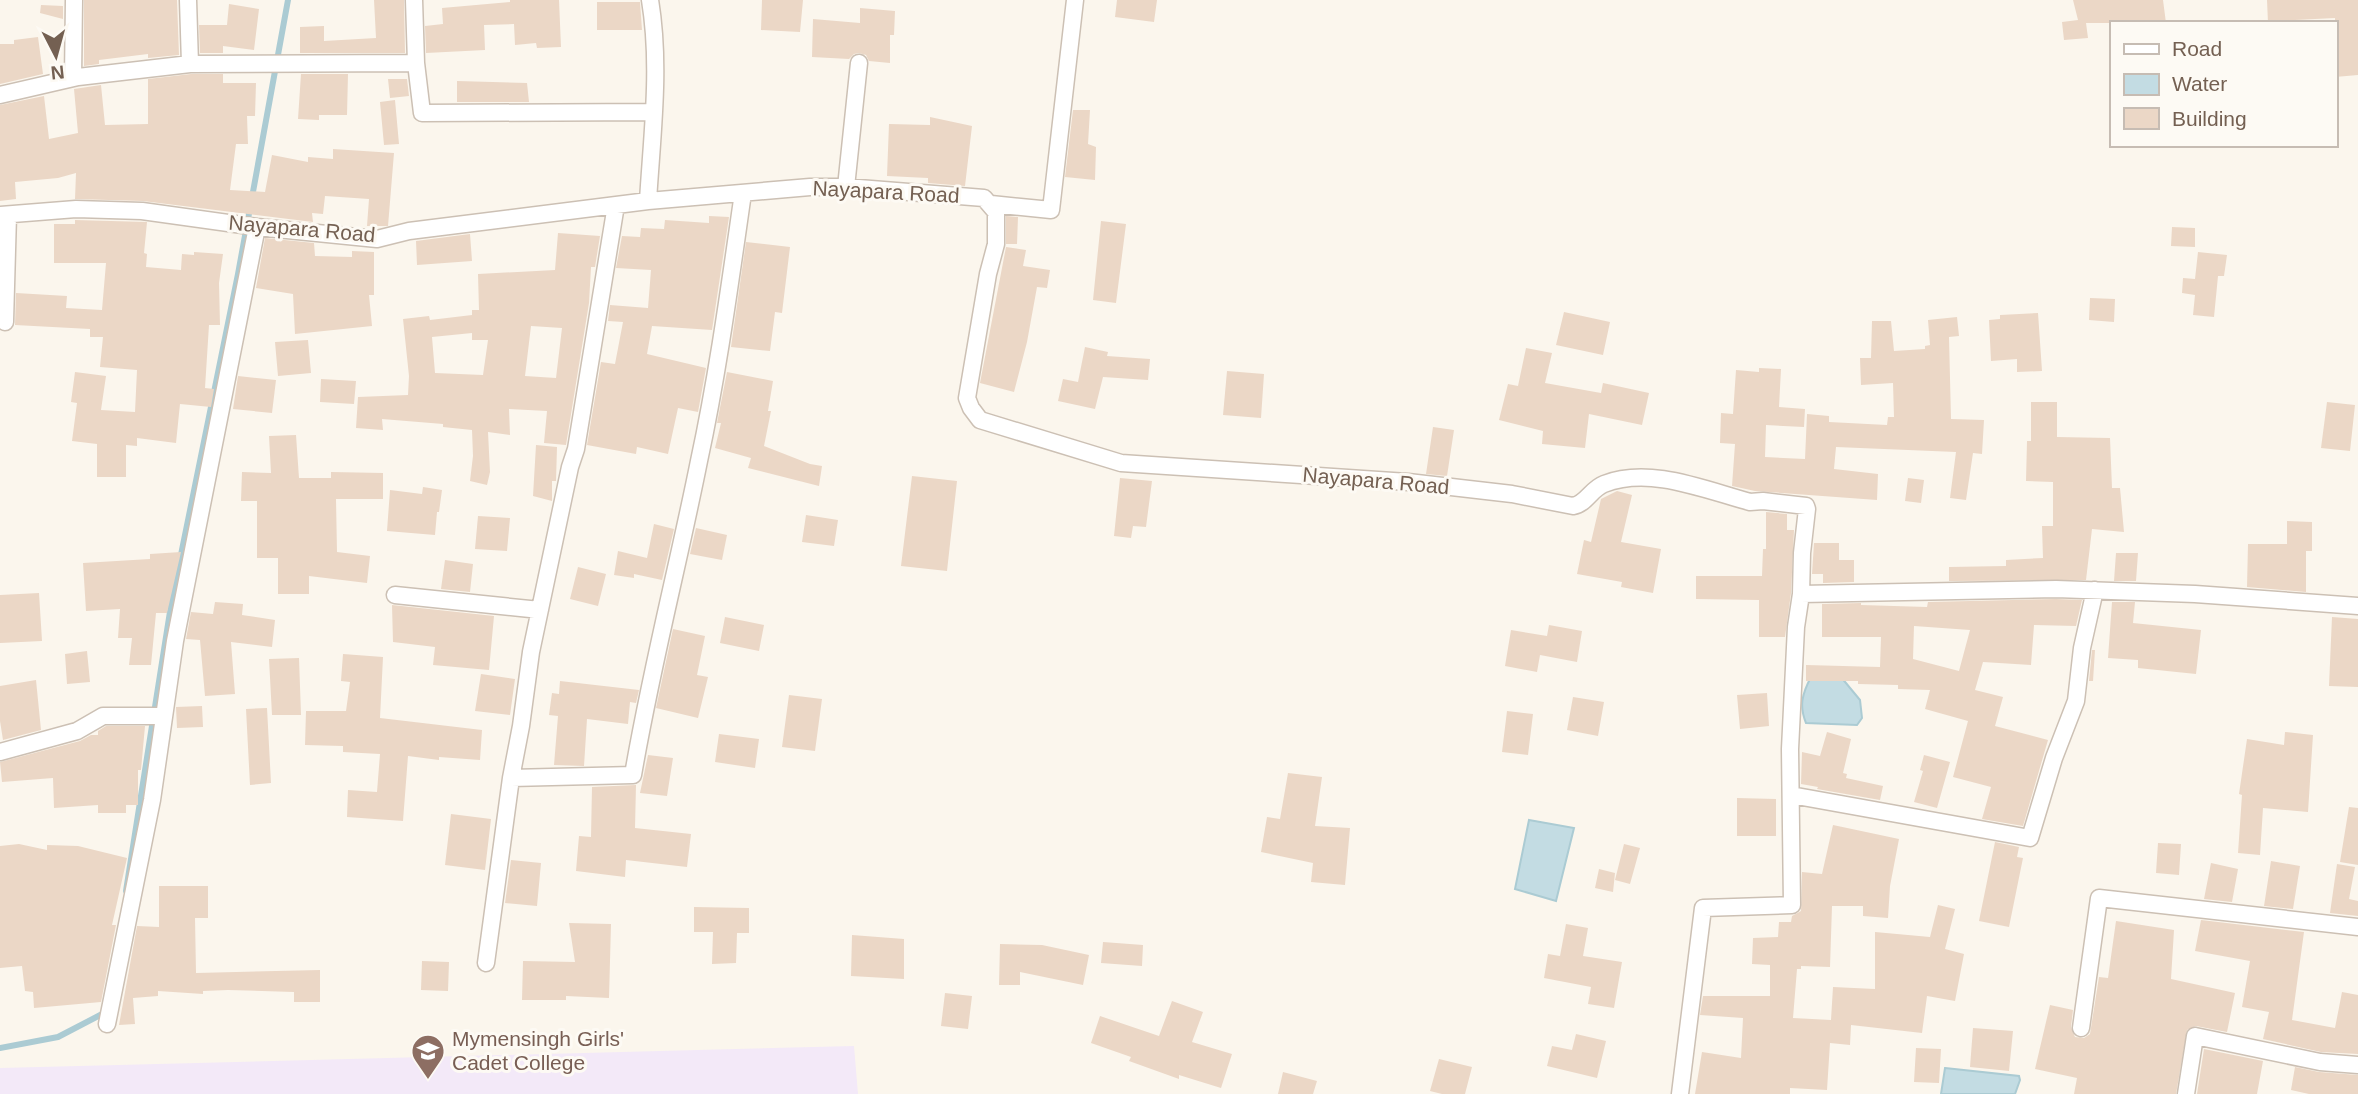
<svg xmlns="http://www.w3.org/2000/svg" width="2358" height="1094" viewBox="0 0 2358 1094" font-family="Helvetica,sans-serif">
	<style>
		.education { fill: #f3e9f8 }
		.water { fill: #c3dce3; stroke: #abcbd3; stroke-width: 2 }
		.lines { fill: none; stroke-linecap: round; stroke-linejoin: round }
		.stream { stroke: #abcbd3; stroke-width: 6 }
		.building { fill: #ebd7c6; fill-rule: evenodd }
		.street-casing { stroke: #ccc0b4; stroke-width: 19 }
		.street { stroke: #fff; stroke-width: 16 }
		.labels { text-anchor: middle; stroke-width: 6; stroke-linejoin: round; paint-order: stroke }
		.street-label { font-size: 21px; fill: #746052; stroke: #fdfaf4 }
		.education-label { font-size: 21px; fill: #785e54; stroke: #fdfaf4; text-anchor: start }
	</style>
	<rect width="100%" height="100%" fill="#fbf6ed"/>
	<path class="education" d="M854,1046l4,48h-858v-26z"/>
	<path class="water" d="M1836,671l24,29 2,18 -5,7 -51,-2c-7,-17 -4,-29 5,-46z
		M1529,820l45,8 -18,73 -41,-12z
		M1945,1068l74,8 1,4 -5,14h-74z"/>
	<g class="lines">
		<path class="stream" d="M126,891l46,-292 66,-325 50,-274
			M0,1048l58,-11 48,-25"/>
	</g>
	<path class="building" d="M84,0h93l2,55 -31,3v-4l-49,6v4l-15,2z
		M374,0h30l1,53h-105v-26l24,-1v15l52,-3z
		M510,0h49l2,47 -24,1 -1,-5 -21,2 -1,-21 -30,1 1,25 -59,3 -1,-27 18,-2 -1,-16 68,-6z
		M762,0h41l-3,32 -39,-2z
		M1117,0h40l-3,22 -39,-5z
		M2073,0h90l3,23h-80l2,15 -24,2 -2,-18 16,-2z
		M2267,0h91v75l-23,2v-59l-40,2v3h-27z
		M597,2h43l2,28h-45z
		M229,4l30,5 -5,41 -31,-4v7h-23l-1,-28h28z
		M41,5l22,1v13l-23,-6z
		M860,8l35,3 -1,24h-4v28l-21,-2 -3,-6 -7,-2 -5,1 -5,5 -37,-2 1,-38 47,4z
		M38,37l5,37 -43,10v-40h14v-4z
		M191,74h32v9h33l-1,33h-8l1,28h-12l-6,46 35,2 7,-37 36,7v-5l25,2v-10l61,4 -6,73h-21l2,-27 -44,-3 -2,18 -11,-1 1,9 -170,-21 -68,-2 1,-26 -18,5 -43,4 1,17 -16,2v-96l44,-9 5,43 29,-6 -4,-44 27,-4 4,40 43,-1v-45z
		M301,74h47l-1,41h-28v5l-21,-1z
		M388,79h19l2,17 -19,2z
		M457,81l70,2 2,19h-72z
		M395,100l4,44 -15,1 -4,-43z
		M1073,110h17l-2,34 8,3 -1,33 -30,-3z
		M930,117l42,9 -7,60 -37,-3v-5l-41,-2 2,-52 41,1z
		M709,216l20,1 -17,113 -60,-4 -5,28 59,14 -8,44 -20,-4 -10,46 -31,-7 -1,7 -49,-9 14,-83 14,2 8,-42 -15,-1 2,-16 38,3 3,-38 -35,-2 6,-32 18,1 1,-9 23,1 1,-9 44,3z
		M1006,216l12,1 -1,27h-11z
		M75,220l72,2 -3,31 3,1 -1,13 35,3 1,-16 12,1v-3l29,2 -4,29 1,42h-11l-4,63 9,1 -3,18 -31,-3 -4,39 -39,-5v8l-11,-1v32h-29v-33l-25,-3 5,-38 -6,-1 4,-30 31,4 -5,34 34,2 2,-42 -37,-3 3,-30h-13v-8l-75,-4 1,-32 51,3 -1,12 36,2 4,-47h-52v-39h21z
		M1101,221l25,3 -10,79 -23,-3z
		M2172,227l23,1v19l-24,-1z
		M558,233l42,3 -5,31h-4l-2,36 -23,142 -22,-2 3,-32 -38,-2 1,26 -22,-3 2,40 -3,13 -17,-4 3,-25 -1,-26 -29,-3v-3l-61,-5 1,11 -27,-2 2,-31 50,-2 1,-19 -6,-57 26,-3 1,4 42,-5v-5h7l-1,-36 77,-4zM531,326l31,2 -6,50 -31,-2zM472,333v7h16l-5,35 -48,-2 -3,-36z
		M470,234l2,27 -55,4 -1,-24z
		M265,238l49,5 1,13 37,1v-6l22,1v43h-5l3,31 -77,8 -2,-40 -37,-6z
		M746,242l44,5 -8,66 -7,-1 -5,39 -39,-4z
		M1006,247l20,3 -3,16 27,4 -3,18 -10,-1 -10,55 -13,50 -34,-9z
		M2198,252l29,3 -3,21h-6l-4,41 -21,-2 2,-20 -13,-2 1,-15 12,1z
		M2090,298l25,1 -1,23 -25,-2z
		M1564,312l46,10 -7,33 -47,-10z
		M2038,313l4,58 -25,1v-13l-26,2 -2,-41 11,-1v-4z
		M1957,317l2,19 -10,1 2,82 33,1 -2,34 -9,-1 -7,47 -16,-2 6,-46 -120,-5 -2,22 44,5 -1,26 -122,-9 -23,-5 3,-42 -15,-1 1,-30 12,1 3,-44 23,2v-4l22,1 -2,38 26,2 -1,18 -38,-2 -1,32 40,2 2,-45 22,2v6l58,3 1,-8h6l-1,-34 -32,2 -1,-27h11l1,-37h19l3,30 31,-2v-3l5,-1 -2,-25z
		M308,340l3,33 -33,3 -3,-34z
		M1085,347l23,5 -1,4 43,3 -2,21 -45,-3 -8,32 -37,-8 5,-22 15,3z
		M1526,348l26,5 -7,30 56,10 2,-10 46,10 -7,32 -53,-11 -4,34 -43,-4 1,-13 -44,-11 9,-36 10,2z
		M1227,371l37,3 -3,44 -38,-3z
		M727,372l46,9 -5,30h3l-7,35 46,18 12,2 -3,20 -71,-18 3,-10 -36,-10 6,-25h-4z
		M238,376l38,4 -4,33 -39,-4z
		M321,379l35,2 -2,23 -34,-2z
		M2031,402h26v35l53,1 2,50h8l4,44 -32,-3 -6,51 -137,1v-14l57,-1v-6l37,-2 -1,-32h11v-44l-27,-1 1,-40h4z
		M2327,402l28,3 -5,46 -29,-3z
		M1433,427l21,3 -7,46 -21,-2z
		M296,435l3,43h32v-6l52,1v26h-47l1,53 33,4 -3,27 -58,-7v18h-31v-36h-21v-57h-16l1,-29 29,1 -2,-37z
		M536,445l21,2 -1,34h-4v20l-19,-5z
		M912,476l45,5 -10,90 -46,-5z
		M1120,478l32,3 -6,46 -13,-1 -2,12 -17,-2z
		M1908,478l16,2 -3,23 -16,-2z
		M423,487l19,3 -3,22h-2l-2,23 -48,-4 3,-41 32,4z
		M1617,491l15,4 -11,47 40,7 -8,44 -32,-6 1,-5 -45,-8 7,-34 7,2 10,-43z
		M1766,512l21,2v16h7l-3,63 -6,44h-26v-37l-63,-1v-23h66l1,-27h3z
		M806,515l32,5 -4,26 -32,-4z
		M478,516l32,2 -3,33 -32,-2z
		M2287,521l25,1v29h-6v41l-59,-5 1,-43h39z
		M654,524l20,5 -12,51 -28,-6v4l-20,-3 4,-24 29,7z
		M696,528l31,7 -5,25 -32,-6z
		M1814,543h25v17h15v22l-31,1v-9h-11z
		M181,552l-14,61h-11l-5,52h-22l3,-27h-14l2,-29 -34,2 -3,-48 67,-4v-5z
		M2116,553h22l-2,28h-22z
		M445,560l28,4 -3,28 -29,-3z
		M578,567l28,7 -8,32 -28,-7z
		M39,593l3,48 -42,2v-48z
		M2056,599l26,1 -6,26 -42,-1 -3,40 -48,-3 -8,28 28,7 -8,29 53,14 -25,86 -41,-7 9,-32 -38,-10 15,-56 -43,-12 5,-19 -32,-1v-4l-40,-1v-3h-52v-16l74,2 1,-30h-59v-33l39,-1v2l66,2 1,-5zM1914,626l56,4 -11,41 -46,-12z
		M215,602l28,2 -1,11 33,5 -3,27 -41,-5 4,52 -30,2 -5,-56 -14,-1 5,-27 22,2z
		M2112,602h23l-2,21 68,7 -5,44 -58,-6v-8l-30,-2z
		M392,605l102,11 -5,54 -56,-5 2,-18 -42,-5z
		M725,617l39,8 -5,26 -39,-8z
		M2332,617l26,2v68l-29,-1z
		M1549,625l33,6 -5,31 -37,-7 -3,17 -32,-6 6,-36 36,6z
		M673,629l32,7 -8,39 11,2 -10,41 -42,-10z
		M2092,650h3l-2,31h-4z
		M87,651l3,31 -23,2 -2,-30z
		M343,654l40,3 -3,61 102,12 -2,30 -41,-3v3l-31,-4 -5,65 -56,-4 1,-27 29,2 3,-38 -37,-2v-6l-38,-1 1,-34h40l4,-29 -9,-1z
		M299,658l2,57h-29l-3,-56z
		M481,674l34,5 -5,36 -35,-4z
		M36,680l5,50 -38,10 -3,-19v-35z
		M560,681l79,9 -3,13 -6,-1 -2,22 -41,-5 -3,47 -30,-1 4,-49 -9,-1 3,-22 7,1z
		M1767,693l2,33 -29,3 -3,-34z
		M789,695l33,4 -7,52 -33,-4z
		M1573,697l31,5 -6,34 -31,-6z
		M202,706l1,21 -26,1 -1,-21z
		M267,708l4,75 -21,2 -4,-76z
		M1507,711l26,3 -5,41 -26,-3z
		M106,726h39l-4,44h-3v35h-12v8h-28v-8l-44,3 -1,-30 -51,4 -2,-20 80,-21 11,-6h7v-4z
		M1827,732l24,7 -8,34 4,1 -1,4 37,8 -3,14 -63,-11 1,-2 -17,-3 1,-32 18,4z
		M2285,732l28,3 -5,77 -45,-4 -3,47 -22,-2 4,-58 -3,-1 8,-55 37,6z
		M719,734l40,5 -4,29 -40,-6z
		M648,755l25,3 -6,38 -27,-3z
		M1924,755l26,7 -13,46 -23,-6 9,-31 -3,-1z
		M1288,773l34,4 -7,49 35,2 -5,57 -34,-3 2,-19 -52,-11 6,-35 13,2z
		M636,785l-1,43 56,6 -4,33 -61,-7 -1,17 -49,-6 3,-35 12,1 1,-50z
		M1737,798l39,1v37h-39z
		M2349,807l9,1v57l-18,-3z
		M451,814l40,5 -6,51 -40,-5z
		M1833,825l66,14 -9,47 -2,32 -25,-2v-10h-31l-2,61 -29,-1v3h-4l-4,49 38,2 2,-33 42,2v-57l55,5 8,-32 17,4 -10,40 19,5 -9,47 -28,-5 -5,37 -71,-8 -1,20 -20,-2 -3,47 -37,-2v6h-95l7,-42 39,6 2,-40 -43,-3 3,-19h67v-31l-18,-1 1,-26 25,-1 1,-15h12l1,-6 9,-5 1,-39 20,2z
		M1995,842l24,5 -2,10 6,1 -14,69 -30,-6z
		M2158,843l23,1 -2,31 -23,-2z
		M19,844l28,6v-5l31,1 49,12 -15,67h4l-15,77 -67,6 -1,-16 -8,-1 -3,-25 -22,2v-122z
		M1624,844l16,4 -10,36 -15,-4z
		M511,860l30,3 -4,43 -32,-3z
		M2271,861l29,5 -7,43 -29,-3z
		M2211,863l27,6 -6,33 -28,-3z
		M2337,864l18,3 -6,32 9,2v15l-28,-3z
		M1599,869l16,4 -2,19 -18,-4z
		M159,886h49v32h-13l1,55 124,-3v32h-26v-10l-66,-2 -25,1v3l-45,-3v5l-25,2 2,26 -16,1 18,-99 22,1z
		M694,907l55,1v25h-12l-1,30 -24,1 1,-32h-19z
		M2201,920l103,12 -12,88 43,8 7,-36 16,3v59l-37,-2 -58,-13 6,-27 -27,-5 8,-46 -55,-10z
		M2116,921l58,9 -3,49 64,14 -8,39 -31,-6 -9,4 -11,64h-102l3,-16 -42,-9 15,-64 23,5 -2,17 4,10 9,1 6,-4 9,-57 9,1z
		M569,923l42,1 -2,74 -43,-2v4h-44l1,-39 52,1z
		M1566,924l22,4 -5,28 39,6 -8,46 -26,-4 3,-17 -47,-9 4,-24 12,2z
		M852,935l52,4v40l-53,-3z
		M1103,942l40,3 -1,21 -41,-3z
		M1000,944l42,1 47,10 -6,30 -63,-13v13h-21z
		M422,961l27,1 -1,29 -27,-1z
		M945,993l27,3 -4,33 -27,-3z
		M1172,1001l31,11 -11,30 40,12 -11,34 -42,-13v4l-50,-18 2,-4 -40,-14 9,-27 59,20z
		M1973,1028l40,3 -4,40 -39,-4z
		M1576,1034l30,7 -9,37 -50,-12 5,-20 20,4z
		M1916,1048l25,1 -2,34 -25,-1z
		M2204,1049l59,12 -6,33h-60z
		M1439,1059l33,8 -7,27h-23l-12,-3z
		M2295,1067l24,5 39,3v19h-49l-18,-4z
		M1283,1072l34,9 -4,13h-35z"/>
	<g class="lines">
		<defs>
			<path id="street" d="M188,0l2,64
				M414,0l2,63 6,50 232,-1
				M73,78l1,-78
				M0,95l78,-18 112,-13 226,-1
				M846,187l13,-124
				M648,201c4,-67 13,-135 2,-201
				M991,204l60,6 24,-210
				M0,215l76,-6 66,2 115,16 120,12 32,-8 239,-30 162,-14h36l138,11 12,14v32l-8,30 -21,124 4,10 9,12 141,43 287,19 104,12 61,12c13,-2 18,-17 31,-22 46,-18 101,6 146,18l13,-1 43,5 1,3 -5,44 -1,41 -5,33 -6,122 2,156 -89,3 -23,186
				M5,322l3,-107
				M1801,594l255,-5 139,5 163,12
				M395,595l145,15
				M0,752l77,-21 26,-15h60
				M511,778l10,-52 10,-74 39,-185 6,-18 40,-244
				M1791,795l239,43 24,-80 22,-57 6,-53 13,-58
				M486,963l25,-185 122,-3c18,-106 45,-209 66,-314 19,-88 31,-178 44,-268
				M107,1024l45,-224 23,-159 82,-414
				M2081,1028l18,-130 259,29
				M2186,1094l9,-58 125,26 38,3"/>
		</defs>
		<use href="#street" class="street-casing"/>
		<use href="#street" class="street"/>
	</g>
	<defs>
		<symbol id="university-pin" viewBox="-11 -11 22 30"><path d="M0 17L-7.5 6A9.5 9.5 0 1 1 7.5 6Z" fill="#8d6e63" stroke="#fdfaf4"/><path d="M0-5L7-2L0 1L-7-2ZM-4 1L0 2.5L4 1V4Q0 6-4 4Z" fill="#fff"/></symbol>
	</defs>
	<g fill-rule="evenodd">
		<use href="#university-pin" x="409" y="1032" width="38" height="52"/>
	</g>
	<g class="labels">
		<g class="street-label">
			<text transform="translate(886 192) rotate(3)" y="7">Nayapara Road</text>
			<text transform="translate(302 229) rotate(5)" y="7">Nayapara Road</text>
			<text transform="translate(1376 481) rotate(5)" y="7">Nayapara Road</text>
		</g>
		<g class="education-label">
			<text x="452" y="1046">Mymensingh Girls'<tspan x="452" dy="24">Cadet College</tspan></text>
		</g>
	</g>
	<rect x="2110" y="21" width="228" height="126" fill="#fdfaf4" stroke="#c6bcb3" stroke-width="2"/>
	<rect x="2124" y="44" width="35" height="10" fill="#ffffff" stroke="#c6bcb3" stroke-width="2"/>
	<text x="2172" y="56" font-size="21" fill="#746052">Road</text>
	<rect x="2124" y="74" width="35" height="21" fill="#c3dce3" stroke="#c6bcb3" stroke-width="2"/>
	<text x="2172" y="91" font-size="21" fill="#746052">Water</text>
	<rect x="2124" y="108" width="35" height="21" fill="#ebd7c6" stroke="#c6bcb3" stroke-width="2"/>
	<text x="2172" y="126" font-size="21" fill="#746052">Building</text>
	<g transform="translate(56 56) rotate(174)" stroke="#fdfaf4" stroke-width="5" paint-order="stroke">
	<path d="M0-5L12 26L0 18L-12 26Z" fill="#746052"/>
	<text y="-10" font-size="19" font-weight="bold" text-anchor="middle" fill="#746052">N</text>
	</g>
</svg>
